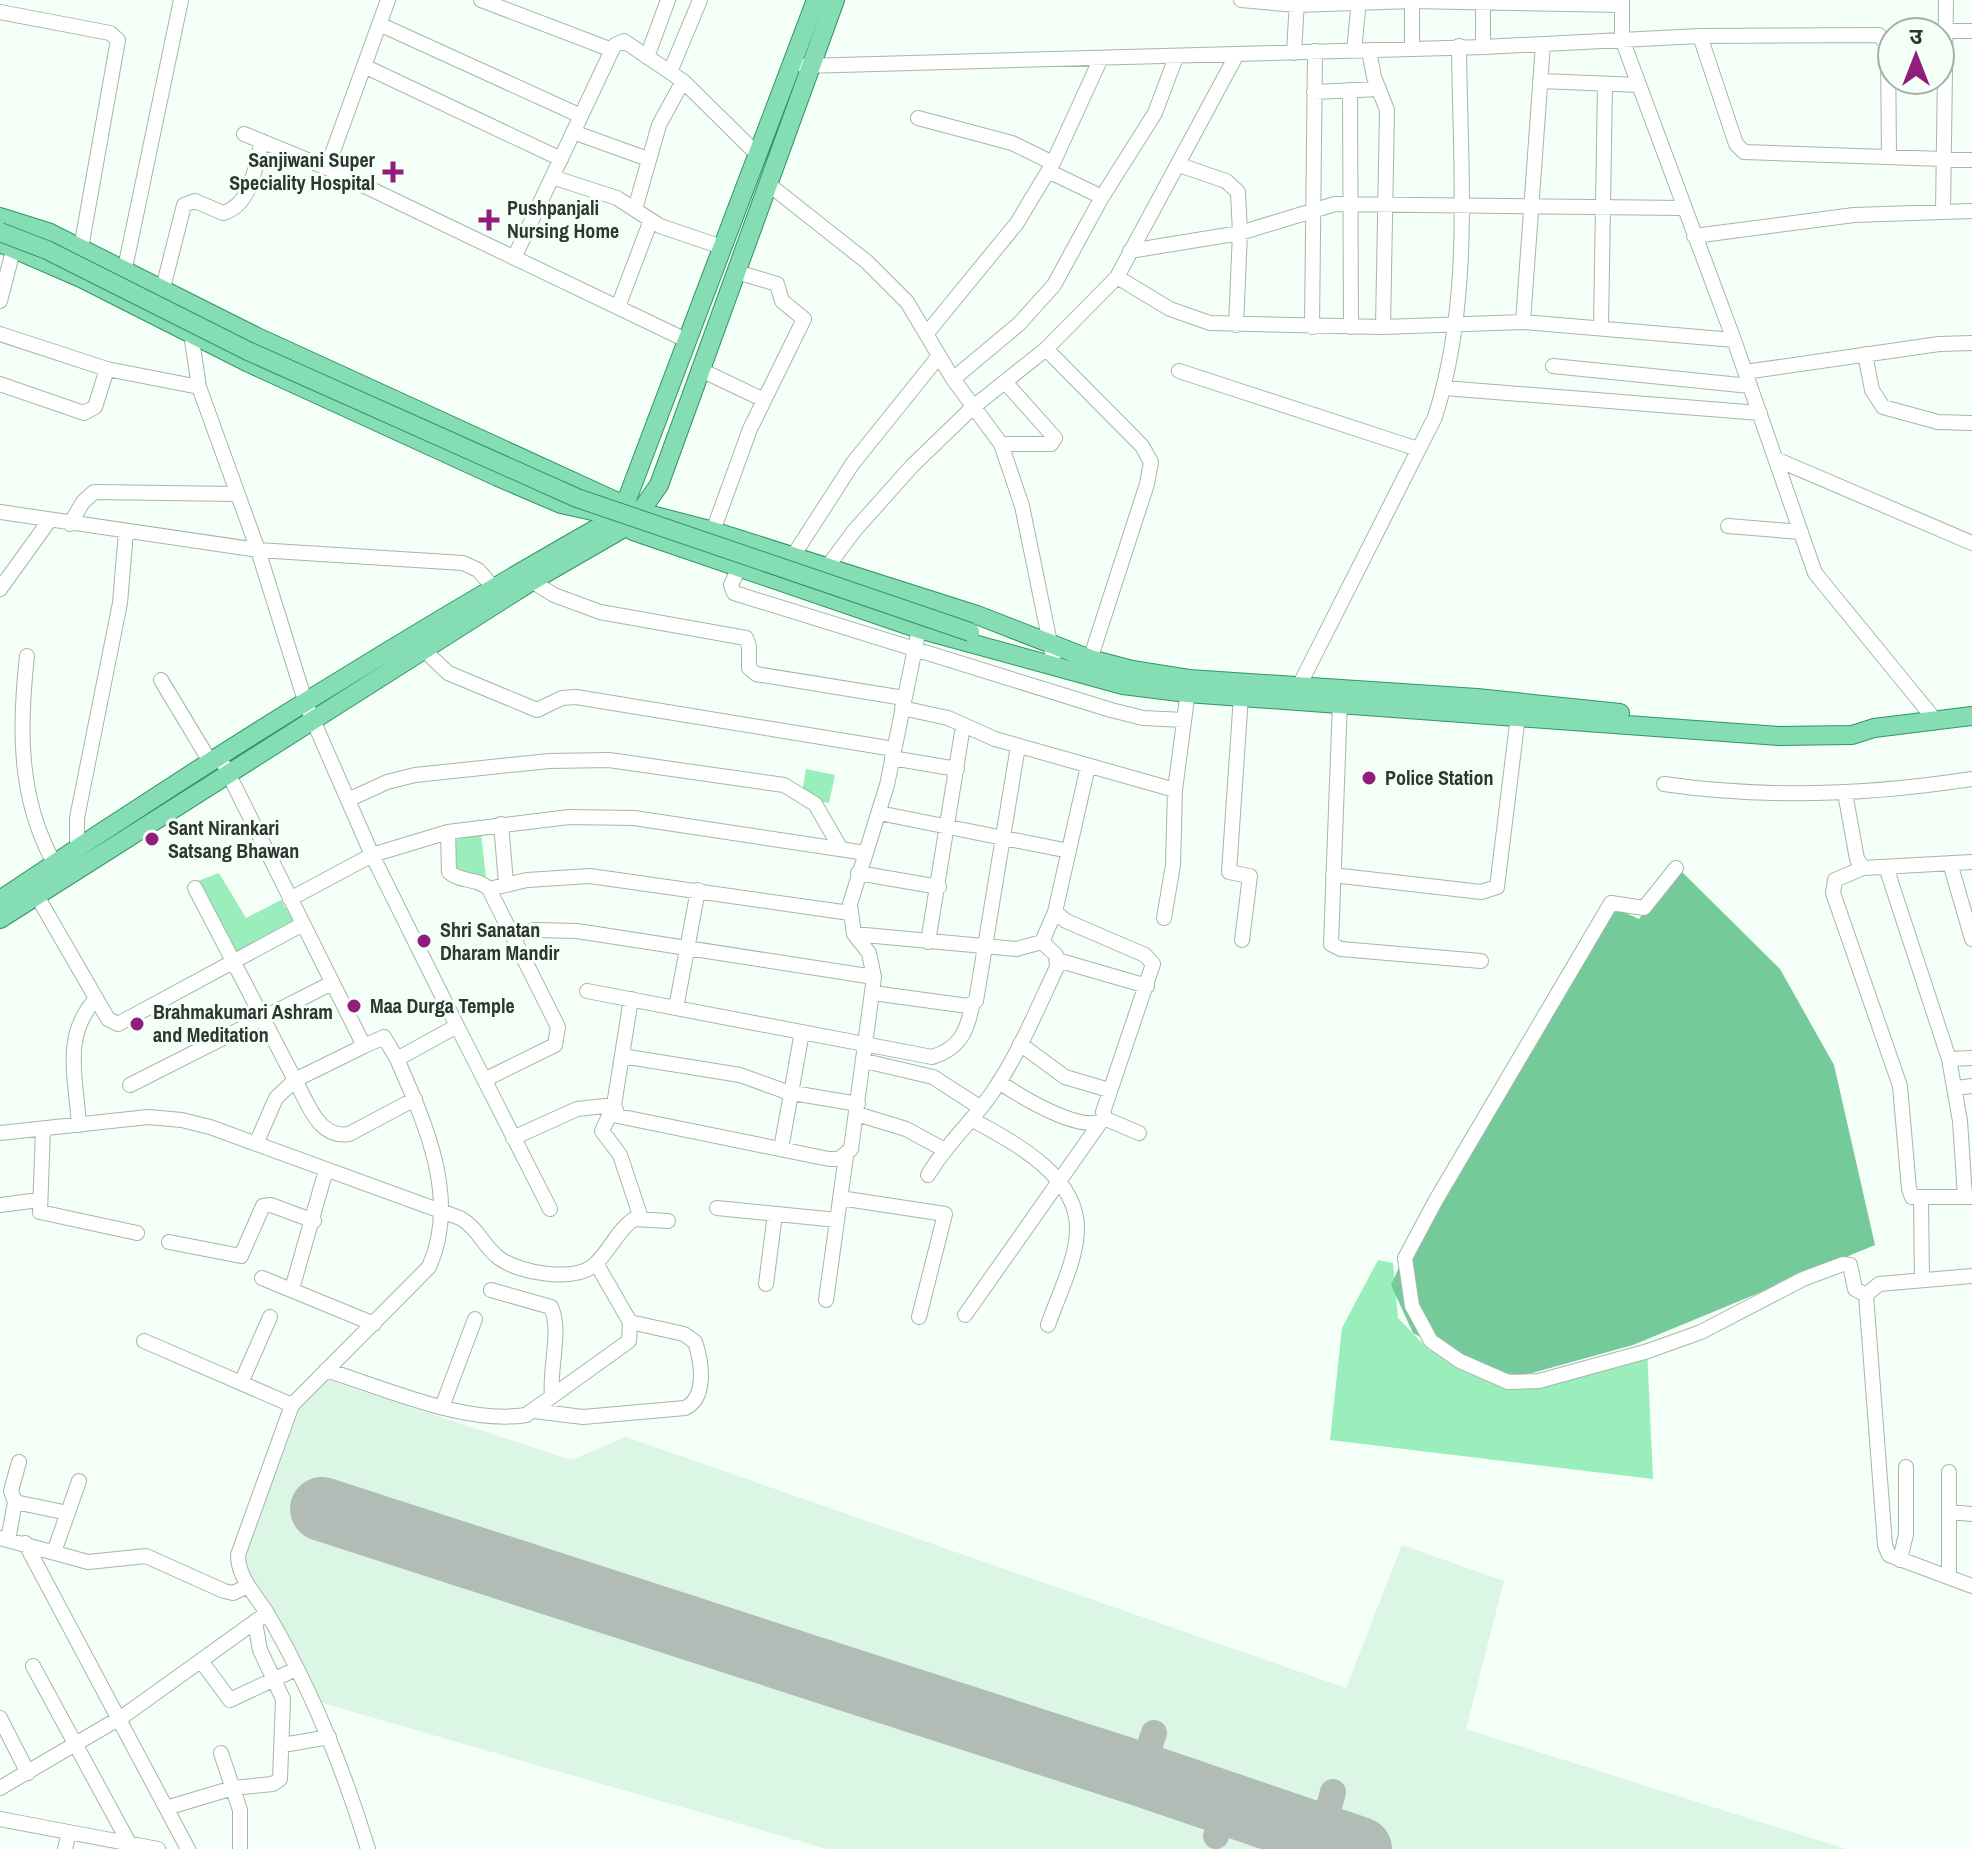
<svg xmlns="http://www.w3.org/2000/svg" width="1972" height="1849" viewBox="0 0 1972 1849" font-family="'Archivo Narrow','Noto Sans Devanagari',sans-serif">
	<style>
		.built { fill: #dbf6e4 }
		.green { fill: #9eb }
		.water { fill: #75ca99 }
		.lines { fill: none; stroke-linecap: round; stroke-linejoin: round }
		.taxiway { stroke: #b2bcb6; stroke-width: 26 }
		.runway { stroke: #b2bcb6; stroke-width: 64 }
		.minor-casing { stroke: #a5b7ab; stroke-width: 16 }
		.major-casing { stroke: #329465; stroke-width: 20 }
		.minor { stroke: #fff; stroke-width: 14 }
		.major { stroke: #85ddb3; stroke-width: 18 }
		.major-bridge-casing { stroke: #329465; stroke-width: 20; stroke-linecap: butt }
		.major-bridge { stroke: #85ddb3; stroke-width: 18 }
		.poi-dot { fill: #911d7c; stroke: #f3fff7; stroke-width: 3 }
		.labels { text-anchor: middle; stroke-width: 6; stroke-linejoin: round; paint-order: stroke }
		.poi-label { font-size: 20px; font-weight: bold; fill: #2f3632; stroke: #f3fff7; text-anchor: start }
	</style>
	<rect width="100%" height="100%" fill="#f3fff7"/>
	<path class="built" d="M325,1379l246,81 55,-23 720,251 56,-143 102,36 -38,148 380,120h-1019l-512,-148 -74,-138 60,-157z"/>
	<path class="green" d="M806,769l29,6 -6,28 -28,-4z
		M481,833l5,44 -37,-2 -5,-32z
		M219,873l27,45 35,-18 13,22 -57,30 -42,-70z
		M1378,1260l15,3 5,55 31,32 90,31 128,-33 6,131 -323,-39 12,-112z"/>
	<path class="water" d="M1678,868l102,101 54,96 41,180 -242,100 -108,30 -41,-4 -71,-38 -22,-48 36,-79 183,-300 29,13z"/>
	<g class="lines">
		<path class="taxiway" d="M1140,1774l14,-41
			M1216,1836l9,-33
			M1321,1836l12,-44"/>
		<path class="runway" d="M322,1509l818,265 220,75"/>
		<defs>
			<path id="minor" d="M388,0l-61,168 359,172
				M481,0l131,50 -98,208
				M1241,0l55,5 116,-4 210,4
				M1412,0v49
				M1622,0v39l112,301 81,233 121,148
				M0,12l110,21 8,7 -37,208
				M379,24l202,92
				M1945,31h27
				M1700,36l36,108 8,8 228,8
				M1483,47v-47
				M612,50l3,-5 9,-4 59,40 73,72
				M1354,51l5,-51
				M1369,51l5,26 13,33 -4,217
				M1294,53l3,-53
				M647,57l21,-57
				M364,66l197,93
				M804,66l679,-19 217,-11 179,-1 9,10 1,112
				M670,72l30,-72
				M1540,81l99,4
				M1350,90l1,237
				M1314,92l65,-3
				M918,118l94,25 41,20
				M573,132l75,27
				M244,134l83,34
				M1179,165l47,16 12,11 2,41 -4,92
				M1048,171l54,26
				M552,177l65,21 43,28 62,21
				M767,183l100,79 40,40 46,77 48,65 21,62 33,161
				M635,209l24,-84 24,-44
				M1943,212l3,-212
				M1694,236l160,-21 118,-4
				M1130,251l110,-18 95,-29 349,4
				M125,268l56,-268
				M1117,277l53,32 40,14 173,4 140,-5 211,18
				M163,288l21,-83 11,-4 28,12c29,-8 32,-47 39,-72
				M0,301l14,-54
				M618,307l33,-87
				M1523,322l20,-278
				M190,327l9,60 59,163 48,154 66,151 85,171 -60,33c28,64 63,140 32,208l-137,138 -54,150c0,23 17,39 29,58 44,75 76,154 101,236
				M1312,327l3,-276
				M1601,327l4,-243
				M927,333l90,-110 36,-60 48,-105
				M0,334l107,35 92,18
				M1046,349l96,97 9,16 -4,22 -60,185
				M1865,354l7,36 11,17 55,15 34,1
				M1553,366l197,20
				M699,369l65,31
				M1179,371l239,78
				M1745,372l194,-28 33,-1
				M953,379l66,-55 35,-39 48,-88 53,-84 21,-56
				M0,384l84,29 11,-6 12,-38
				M1444,388l316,25
				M1001,444h50l4,-6 -50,-56
				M1778,460l194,83
				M0,512l258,38 205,13 15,7 16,18
				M70,524l13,-22 11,-10 143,2
				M1728,526l73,6
				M713,531l37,-102 54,-110 -22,-18 -5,-17 -40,-12
				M793,556l60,-93 86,-107
				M739,568l-8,17 3,8 377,117 32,8 41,2
				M822,574l32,-43 58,-65 60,-58 74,-59 71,-72 119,-221
				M525,577l29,18 46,17 146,26 3,8v22l7,6 148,24
				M0,589l49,-68
				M424,650l24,23 89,37 25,-12 14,-1 318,52
				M27,656c-8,72 -9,142 27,207
				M161,680l50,83
				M1296,692l139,-275c38,-119 25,-248 24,-371
				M1241,696l-12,176 21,4 -8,64
				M1340,702l-9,242 10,5 140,12
				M902,708l46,10 47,21 180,51
				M892,758l65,11
				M1088,766l-33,146 11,9 79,34 8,9 -50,148 3,7 33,14
				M225,767l139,279 20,-9 13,22
				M1664,784c103,15 205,11 308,-5
				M1845,793l12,66 6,9 109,-6
				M348,800l39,-18 28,-7 134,-14 60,-1 175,25 31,19 26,45
				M879,813l190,38
				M501,824l5,59
				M448,832l1,40c12,11 28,5 40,17l69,138 -3,18 -71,35
				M77,847v-29l43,-215 6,-71
				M1950,863l22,76
				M1886,867l63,192 11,62 5,76
				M1676,868l-32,40 -33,-5 -175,297 -31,58 7,48 19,35 29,20 48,21 31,-1 109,-30 53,-19 102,-53 40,-15 7,1 5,24 11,6
				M1863,868l-28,12 -2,13 67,193 9,103 3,8h60
				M858,873l81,14
				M1333,875l148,17 16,-5 21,-171
				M195,888l100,192 69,-34
				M489,889l38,-9 63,-4 260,37
				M37,896l71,123 10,5 185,-100
				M290,899l82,-44 76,-23 121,-15 65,1 232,35
				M1164,918l9,-53 2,-75 14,-107
				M512,934l24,-4 41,1 297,46
				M854,934l162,15 26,-7 13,-30
				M928,942l35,-216
				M1057,960l90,26
				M587,991l345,66c27,-8 35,-25 40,-51
				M873,993l95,13 8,-5 42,-255
				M631,999l-17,106 4,11 211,43h10l12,-10 23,-172 -5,-24 -15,-19 -4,-30 37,-119 32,-156
				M676,1008l22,-118
				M457,1026l93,183
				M1020,1044l45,33 44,13
				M622,1056l118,19 47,17 71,12
				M1949,1059l23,-1
				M865,1061l68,16 48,31
				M999,1082c21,14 82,52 105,38
				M130,1085l202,-102
				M1956,1088l16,-2
				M857,1114l49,15 37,20
				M971,1119c40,22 108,56 106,112 -1,30 -19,65 -29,94
				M79,1125c-3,-47 -17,-90 17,-126
				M43,1129l-3,83 97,21
				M0,1133l148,-16 34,3 28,7 250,91c18,10 23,28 39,40 20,15 73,24 94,8 16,-13 24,-36 41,-47l34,2
				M513,1138l64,-29 37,-4 -12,26 18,24 21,63
				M256,1144l20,-46 19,-18c13,23 23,59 54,54l66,-35
				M781,1149l21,-117
				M928,1175c18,-31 44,-53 64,-82 27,-39 45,-84 65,-126l-1,-12 -14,-13
				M840,1198l105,16 -26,103
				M1921,1199l1,81
				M0,1205l39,-5
				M717,1208l120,12
				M169,1242l72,14 22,-50 8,-1 43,16
				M1972,1276l-93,8 -13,11 19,250 4,10 83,31
				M262,1278l112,46
				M294,1282l32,-112
				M766,1284l9,-70
				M491,1290l60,17c11,24 -2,61 1,88
				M826,1300l20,-144
				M965,1315l135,-192
				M144,1341l148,64
				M326,1370c58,18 140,55 200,45l103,-74 1,-19 -34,-59
				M241,1383l29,-66
				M442,1407l33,-88
				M534,1411l49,6 102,-9c22,-10 17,-46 10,-66l-11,-8 -54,-12
				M19,1462l-8,29 4,11 53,11
				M1949,1472v105
				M1949,1512l23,2
				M0,1538l88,24 58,-6 78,35 9,2 15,-7
				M8,1540l7,-38
				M25,1543l163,306
				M54,1552l25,-71
				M1900,1560l6,-26v-67
				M201,1661l29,39 66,-31
				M33,1666l96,177
				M0,1718l28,55
				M283,1745l46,-8
				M221,1753l19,57v39
				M0,1788l125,-73 142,-102
				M166,1808l67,-20 40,-4 7,-5 3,-80 -23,-49 -5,-28
				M0,1819l158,30
				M65,1849l4,-17"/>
			<path id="major" d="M0,217l48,15 207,104 367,168
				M0,243l81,35 168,85 249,114 63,27 54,12
				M626,502l190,-502
				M642,509l17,-24 176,-485
				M644,513l69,18 264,84 113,44 42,11 57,9 288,19 143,15
				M633,531l286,98 204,56 64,8 592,43 73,-1 22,-7 98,-12
				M0,900c200,-135 405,-263 615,-382
				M0,919l532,-338 90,-52"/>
		</defs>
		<use href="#minor" class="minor-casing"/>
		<use href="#major" class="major-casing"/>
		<use href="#minor" class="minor"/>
		<use href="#major" class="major"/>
		<defs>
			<path id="major-bridge" d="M0,232l47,18 201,101 329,147 393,134"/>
		</defs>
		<use href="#major-bridge" class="major-bridge-casing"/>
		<use href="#major-bridge" class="major-bridge"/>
	</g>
	<g class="poi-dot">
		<path d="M389 160h8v8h8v8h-8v8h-8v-8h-8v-8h8z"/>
		<path d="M485 208h8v8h8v8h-8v8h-8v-8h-8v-8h8z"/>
		<circle cx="1369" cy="778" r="8"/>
		<circle cx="152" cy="839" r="8"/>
		<circle cx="424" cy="941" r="8"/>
		<circle cx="354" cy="1006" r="8"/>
		<circle cx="137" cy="1024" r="8"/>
	</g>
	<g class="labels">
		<g class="poi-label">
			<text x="375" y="167" text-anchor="end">Sanjiwani Super<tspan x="375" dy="23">Speciality Hospital</tspan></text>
			<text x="507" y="215">Pushpanjali<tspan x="507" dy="23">Nursing Home</tspan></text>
			<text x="1385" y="785">Police Station</text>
			<text x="168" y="835">Sant Nirankari<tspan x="168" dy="23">Satsang Bhawan</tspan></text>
			<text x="440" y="937">Shri Sanatan<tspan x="440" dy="23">Dharam Mandir</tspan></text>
			<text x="370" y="1013">Maa Durga Temple</text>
			<text x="153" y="1019">Brahmakumari Ashram<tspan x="153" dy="23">and Meditation</tspan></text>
		</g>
	</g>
	<g transform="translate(1916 56)"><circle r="38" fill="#f3fff7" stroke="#a5afa8" stroke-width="2"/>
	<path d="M0-6L14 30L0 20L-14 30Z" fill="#911d7c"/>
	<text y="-12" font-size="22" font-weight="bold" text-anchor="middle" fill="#2f3632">उ</text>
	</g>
</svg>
